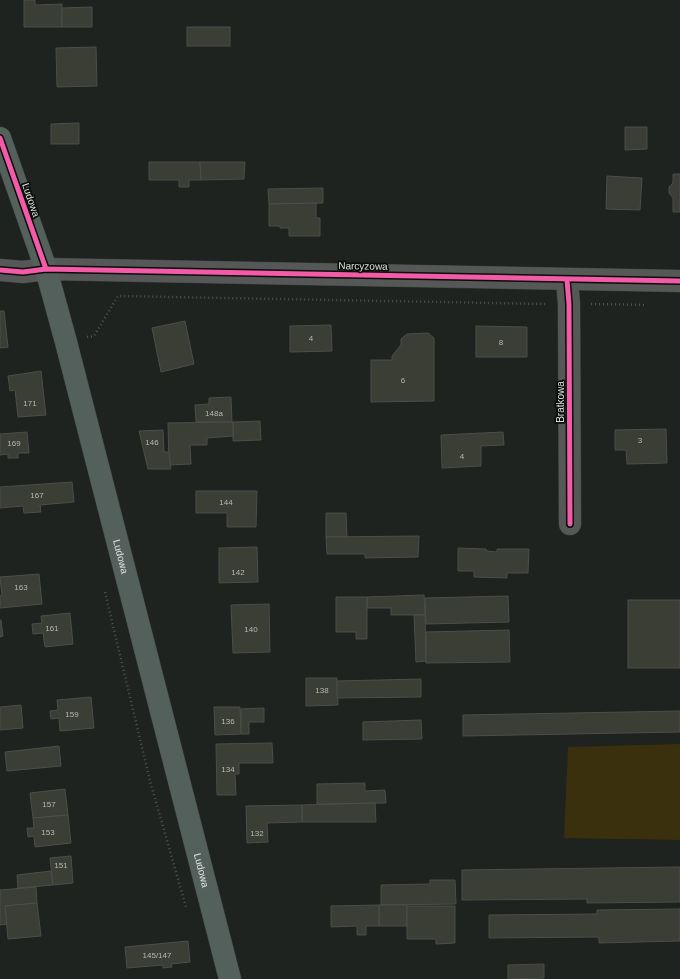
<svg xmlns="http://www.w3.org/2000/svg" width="680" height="979" font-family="Helvetica,sans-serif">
  <rect width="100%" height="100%" fill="#1e231f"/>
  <polygon fill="#3b300d" points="680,744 680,840 564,838 568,747"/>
  <g fill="#3a3e34" stroke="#4b4e4a">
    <polygon points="24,0 35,0 35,5 62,4 62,27 24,27"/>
    <polygon points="92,7 92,27 62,27 62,8"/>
    <rect x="187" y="27" width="43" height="19"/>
    <polygon points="96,47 97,86 57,87 56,48"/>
    <polygon points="79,123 79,144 51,144 51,124"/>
    <polygon points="625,127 647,127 647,149 625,150"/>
    <polygon points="149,162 200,162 201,180 189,180 189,187 179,187 179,180 149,180"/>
    <polygon points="200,162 245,162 244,179 201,180"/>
    <polygon points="673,174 680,174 680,212 673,212 673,198 669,193 669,187 673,183"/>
    <polygon points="607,176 642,178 640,210 606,209"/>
    <polygon points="323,188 323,203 269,204 268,189"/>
    <polygon points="316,203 316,218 320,218 320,236 289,236 289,228 280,228 280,226 269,226 269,204"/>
    <polygon points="0,311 4,311 8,347 0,348"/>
    <polygon points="185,321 194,364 161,372 152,328"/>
    <polygon points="331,325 332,351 290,352 290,326"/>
    <polygon points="476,326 527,327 527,357 476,357"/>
    <polygon points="428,333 434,338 434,401 371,402 371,360 392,360 392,356 401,345 401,339 407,334"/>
    <polygon points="41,371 46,415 18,417 15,390 10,391 8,376"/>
    <polygon points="231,397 232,422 196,422 195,405 209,404 209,398"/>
    <polygon points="260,421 261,440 233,441 233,422"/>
    <polygon points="232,422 233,422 233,436 207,438 207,445 190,445 191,464 169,465 168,423"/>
    <polygon points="666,429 667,463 627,464 626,450 615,450 615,430"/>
    <polygon points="163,430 164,452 169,452 171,469 148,469 139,431"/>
    <polygon points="27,432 29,453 18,453 18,458 8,458 8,454 0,455 0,434"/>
    <polygon points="503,432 504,445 481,446 481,466 442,468 441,435"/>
    <polygon points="72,482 74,502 40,505 41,512 24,513 23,506 0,508 0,487"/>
    <polygon points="196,491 257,491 256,527 227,527 227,513 196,513"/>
    <polygon points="326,513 346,513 347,537 326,537"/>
    <polygon points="419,536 418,557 365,558 365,554 327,554 326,537"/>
    <polygon points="257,547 258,582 219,583 219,548"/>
    <polygon points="458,548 486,549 487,551 497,552 497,549 529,549 528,573 507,573 507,578 474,577 474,571 458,571"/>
    <polygon points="39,574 42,604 0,608 0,596 2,595 0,577"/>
    <polygon points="424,595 425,615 391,615 391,608 367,608 367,597"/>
    <polygon points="508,596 509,622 426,624 425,598"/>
    <polygon points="336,597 367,597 367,639 356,639 356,632 336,632"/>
    <rect x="628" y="600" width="52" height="68"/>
    <polygon points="269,604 270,652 233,653 231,605"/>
    <polygon points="70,613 73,644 45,647 43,633 33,634 32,624 42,623 41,616"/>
    <polygon points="414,615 425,615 426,661 416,662"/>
    <polygon points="0,620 1,620 3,636 0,637"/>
    <polygon points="509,630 510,662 426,663 426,632"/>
    <polygon points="306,678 337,678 338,705 306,706"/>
    <polygon points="421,679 421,697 337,698 337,681"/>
    <polygon points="91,697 94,728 60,731 59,718 51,719 50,711 58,710 57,700"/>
    <polygon points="21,705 23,728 0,730 0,707"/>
    <polygon points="214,707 240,707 241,734 215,735"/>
    <polygon points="264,708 264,722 249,722 249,734 241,734 241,709"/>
    <polygon points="680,711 680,732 463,736 463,715"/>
    <polygon points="421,720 422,739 363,740 363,722"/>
    <polygon points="272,743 273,763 239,763 239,774 235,774 236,795 217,795 216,744"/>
    <polygon points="59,746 61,766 7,771 5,752"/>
    <polygon points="365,783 365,791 385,790 386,803 317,804 317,784"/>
    <polygon points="65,789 68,815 33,818 30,793"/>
    <polygon points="375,803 376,822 302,822 302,805"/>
    <polygon points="302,805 302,822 267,823 268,842 247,843 246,806"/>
    <polygon points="68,815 71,843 35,847 34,836 28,837 27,828 34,828 33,818"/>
    <polygon points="71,856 73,883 53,885 50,858"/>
    <polygon points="680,867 680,902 587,903 587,899 462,900 462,870"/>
    <polygon points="51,871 53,885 18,888 17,875"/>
    <polygon points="430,880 455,880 456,904 381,905 381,885 430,884"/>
    <polygon points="36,887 37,903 5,906 7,924 0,925 0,890"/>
    <polygon points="37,903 41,936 8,939 5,906"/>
    <rect x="379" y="905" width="28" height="21"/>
    <polygon points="379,905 379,926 366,926 366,935 357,935 357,926 331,927 331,906"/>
    <polygon points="407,906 455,906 455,943 436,944 436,939 407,939"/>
    <polygon points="680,909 680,941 599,943 599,937 489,938 489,915 597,914 597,910"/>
    <polygon points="188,941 190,962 171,964 172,967 163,968 163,965 127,968 125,947"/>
    <polygon points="544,964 544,978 508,979 508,965"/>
  </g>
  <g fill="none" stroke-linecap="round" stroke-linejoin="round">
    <g stroke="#3b3f3c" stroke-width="23">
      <g id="minor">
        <polyline points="0,270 23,272 46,269 680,281"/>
        <polyline points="567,280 569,304 570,524"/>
      </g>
    </g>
    <g stroke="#3b3f3c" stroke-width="23">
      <g id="major">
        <path id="s1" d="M0 138 46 269 66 342 230 979"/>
      </g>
    </g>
    <g stroke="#4f5350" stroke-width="2.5" stroke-dasharray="1 3" stroke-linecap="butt">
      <polyline points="591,304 646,305"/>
      <polyline points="87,337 94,336 118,296 548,304"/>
      <polyline points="105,592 150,781 186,907"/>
    </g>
    <use href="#minor" stroke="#555856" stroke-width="22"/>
    <use href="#major" stroke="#54605c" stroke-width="22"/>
    <g stroke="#0a0d0a" stroke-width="8">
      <g id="cycleway">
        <polyline points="0,138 46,269"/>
        <polyline points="0,270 23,272 46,269 680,281"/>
        <polyline points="567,280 569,304 570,524"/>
      </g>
    </g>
    <use href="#cycleway" stroke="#f35aa7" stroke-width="5"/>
  </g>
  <g text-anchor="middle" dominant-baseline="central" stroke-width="3.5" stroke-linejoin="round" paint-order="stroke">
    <g font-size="8" fill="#b4b9b4">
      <text x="311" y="338">4</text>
      <text x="501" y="342">8</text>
      <text x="403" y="380">6</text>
      <text x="30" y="403">171</text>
      <text x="214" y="413">148a</text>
      <text x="640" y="440">3</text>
      <text x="152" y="442">146</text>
      <text x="14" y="443">169</text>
      <text x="462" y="456">4</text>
      <text x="37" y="495">167</text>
      <text x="226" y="502">144</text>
      <text x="238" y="572">142</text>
      <text x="21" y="587">163</text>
      <text x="52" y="628">161</text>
      <text x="251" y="629">140</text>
      <text x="322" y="690">138</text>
      <text x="72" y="714">159</text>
      <text x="228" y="721">136</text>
      <text x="228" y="769">134</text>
      <text x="49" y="804">157</text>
      <text x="48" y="832">153</text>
      <text x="257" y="833">132</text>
      <text x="61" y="865">151</text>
      <text x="157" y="955">145/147</text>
    </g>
    <g font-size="10" fill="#dde2de" stroke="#0a0d0a">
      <text transform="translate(31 200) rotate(71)">Ludowa</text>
      <text transform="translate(363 266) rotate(1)">Narcyzowa</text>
      <text transform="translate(560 402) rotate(-90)">Bratkowa</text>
      <text stroke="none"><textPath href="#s1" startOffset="436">Ludowa</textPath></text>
      <text stroke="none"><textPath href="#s1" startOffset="760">Ludowa</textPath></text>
    </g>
  </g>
</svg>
